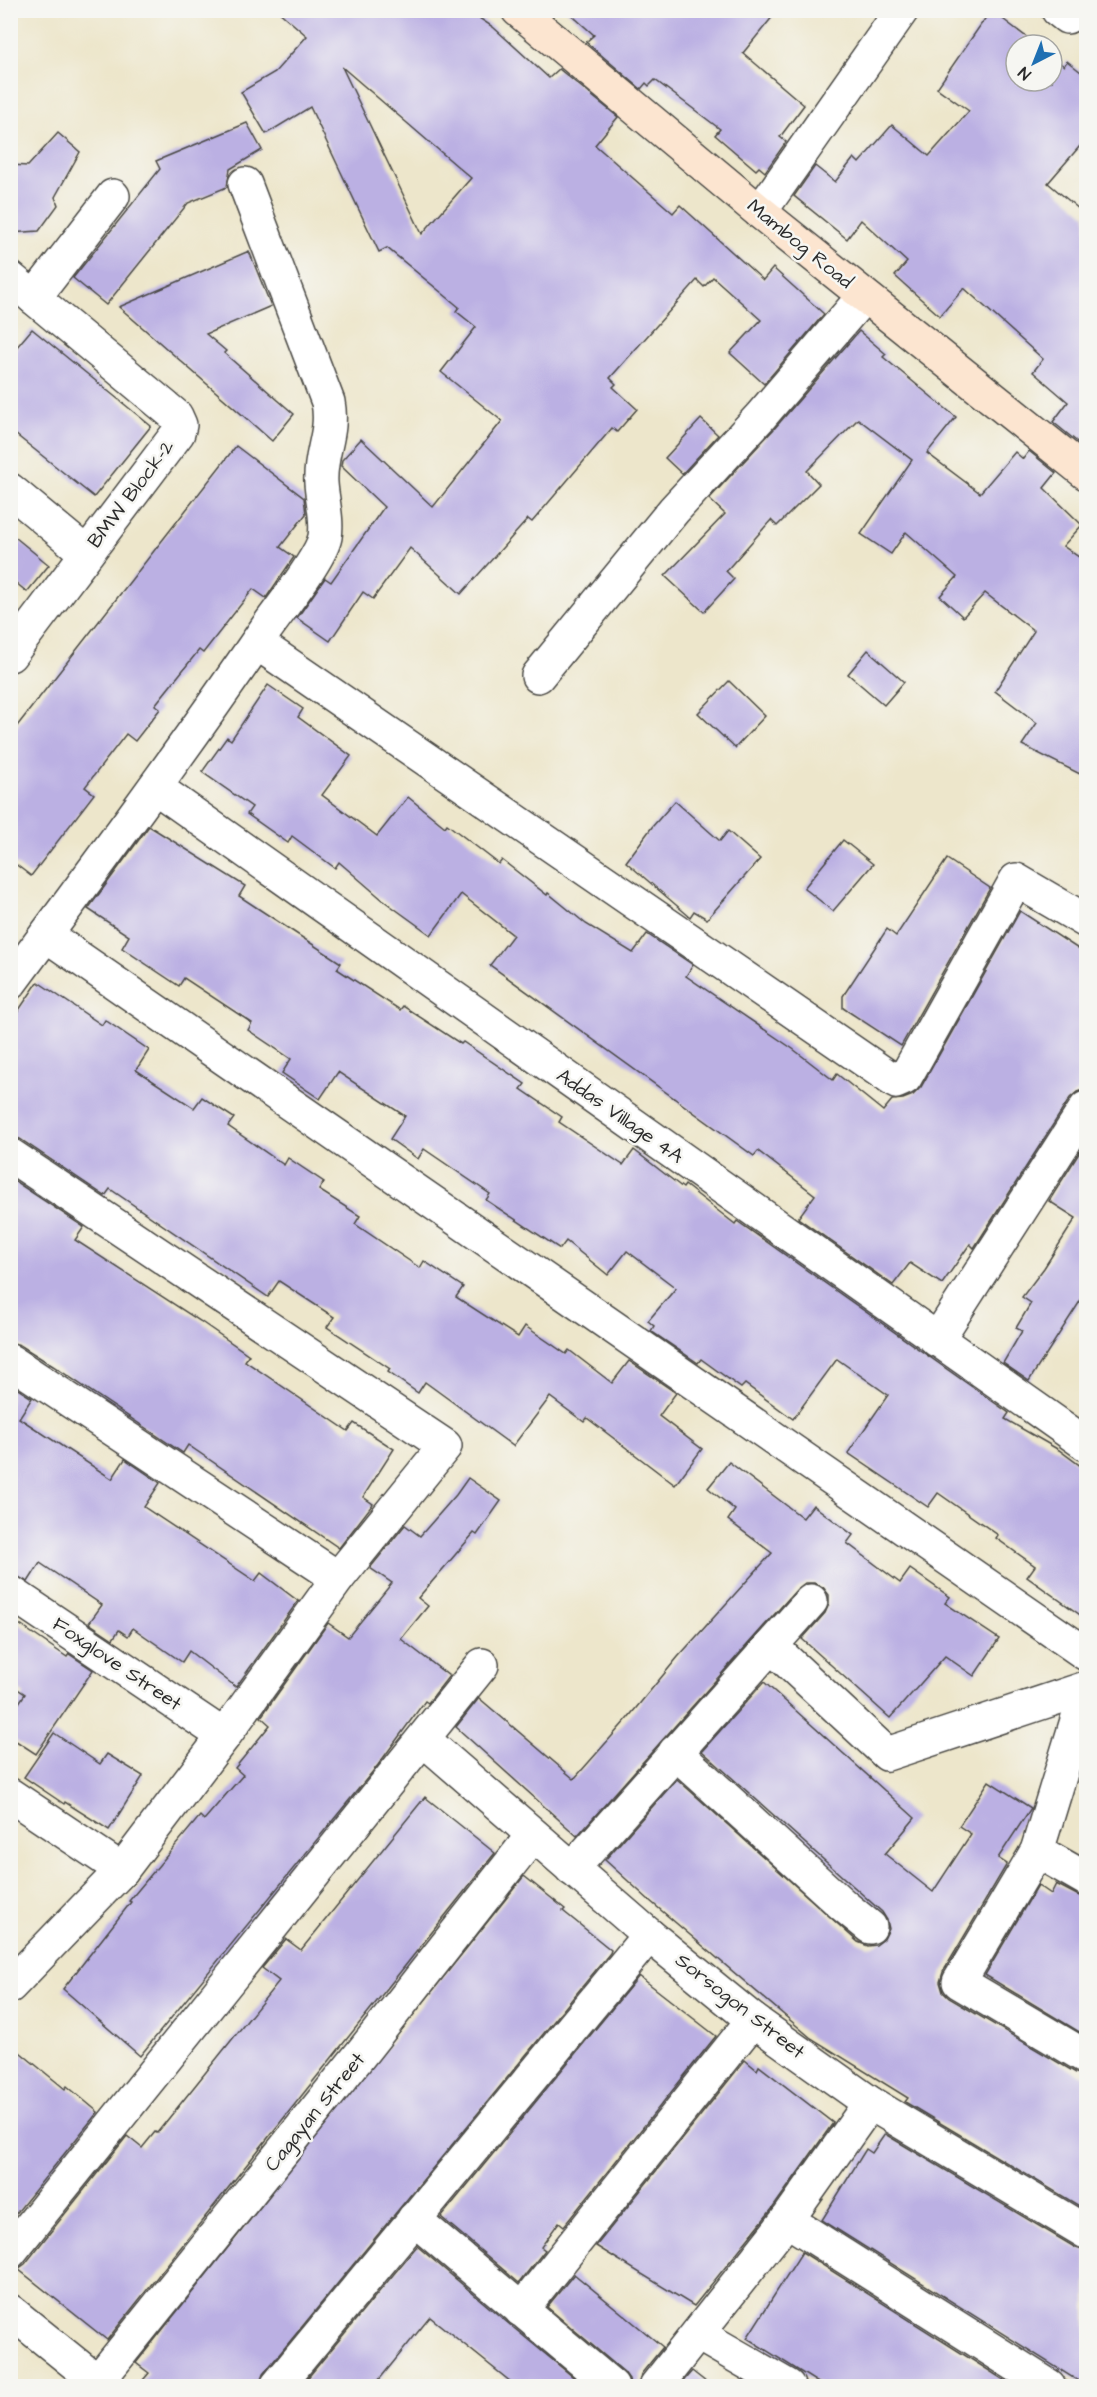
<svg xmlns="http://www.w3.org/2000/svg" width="1097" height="2397" font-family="'Architects Daughter',sans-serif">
  <rect width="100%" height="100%" fill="#f6f6f2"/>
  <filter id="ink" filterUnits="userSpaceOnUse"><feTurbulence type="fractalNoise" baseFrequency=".0167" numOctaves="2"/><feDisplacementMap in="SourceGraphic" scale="12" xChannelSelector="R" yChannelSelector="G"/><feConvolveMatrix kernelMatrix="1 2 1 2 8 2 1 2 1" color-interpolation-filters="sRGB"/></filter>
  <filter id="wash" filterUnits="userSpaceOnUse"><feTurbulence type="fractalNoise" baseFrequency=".008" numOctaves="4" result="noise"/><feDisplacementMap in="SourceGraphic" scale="24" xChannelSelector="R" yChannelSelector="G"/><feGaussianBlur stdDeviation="1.35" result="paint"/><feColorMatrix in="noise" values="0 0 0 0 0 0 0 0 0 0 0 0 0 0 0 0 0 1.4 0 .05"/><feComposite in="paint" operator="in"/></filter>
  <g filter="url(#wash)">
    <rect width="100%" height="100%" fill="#ede6cb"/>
    <g id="blocks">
      <g fill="#bbb0e3" fill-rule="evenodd">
        <path d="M277 10H467L493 27 549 78 559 69 618 117 595 145 673 213 680 205 763 280 773 268 824 314 764 384 730 353 761 320 713 277 704 287 697 280 610 378 616 384 613 387 637 409 617 432 612 428 532 522 528 519 461 594 410 548 373 599 363 592 330 641 297 618 325 578 331 582 384 507 341 466 342 460 361 439 433 507 502 421 441 372 476 327 456 311 459 307 387 248 379 252 310 107 266 134 241 92 275 72 307 36ZM342 67 471 178 422 234Z"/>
        <polygon points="566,10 778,10 743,53 804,105 780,137 786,142 765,172 759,167 756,170 715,135 720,129 655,80 649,86 646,83 641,89 586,42 594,35"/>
        <polygon points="991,10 1037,45 1016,45 1016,81 1052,81 1052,57 1064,66 1067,61 1086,76 1086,139 1048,183 1086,215 1086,438 1081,445 1053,422 1068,402 1033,372 1043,359 964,288 940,316 895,276 907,262 861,220 847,239 794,196 815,166 835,182 854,158 859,163 892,125 929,156 969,111 937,88"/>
        <polygon points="247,123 262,150 230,169 227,187 188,203 106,305 73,278 160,169 156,161"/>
        <polygon points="58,133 80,152 55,197 58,205 39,231 10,233 10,165 28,166"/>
        <polygon points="249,251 271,306 206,334 226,351 224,353 294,414 272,441 119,307"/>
        <polygon points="32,329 151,426 94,497 10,430 10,355"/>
        <polygon points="859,331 886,354 883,357 956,417 927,453 980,493 1015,452 1023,459 1029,451 1056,473 1044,488 1082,525 1063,546 1086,562 1086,777 1022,745 1037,723 995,691 1034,631 985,593 963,617 940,596 957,577 906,532 891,554 861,534 912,460 858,419 807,471 819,484 777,526 771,520 726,571 734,579 704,612 665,576 725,514 709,499 774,429"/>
        <polygon points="701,419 718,435 682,474 665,458"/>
        <polygon points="236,446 304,498 306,514 280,547 294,557 266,598 253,589 203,653 199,650 155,705 160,709 135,741 126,734 85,787 94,794 31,876 10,860 10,735"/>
        <polygon points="10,533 49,565 27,592 10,578"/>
        <polygon points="868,650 904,682 884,705 848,674"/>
        <polygon points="729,681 765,716 735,748 698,713"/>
        <polygon points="268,685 303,709 298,717 351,756 322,795 377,836 408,797 445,827 447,824 499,864 502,860 547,895 548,893 586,924 633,953 647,934 693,965 686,976 793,1049 833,1080 837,1074 883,1111 892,1100 903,1099 913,1095 921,1087 1020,911 1086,954 1086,1089 1077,1092 1070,1098 974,1248 970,1244 942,1284 910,1263 893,1285 798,1218 815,1195 758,1151 754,1156 490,965 513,935 461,894 431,935 384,901 339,862 335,868 292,836 288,843 247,814 252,807 202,772 227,737 231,740"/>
        <polygon points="675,801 720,841 728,831 760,859 707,919 694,911 690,917 626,862 652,827"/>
        <polygon points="149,826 245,886 239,896 341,963 337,969 400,1010 403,1006 461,1044 463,1042 525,1084 521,1089 562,1117 559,1122 623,1165 634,1150 683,1188 685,1185 735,1224 737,1221 1009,1413 1005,1419 1059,1450 1086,1470 1086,1619 1027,1577 1035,1566 996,1538 998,1535 938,1493 928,1507 848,1453 888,1395 837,1359 793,1419 745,1384 741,1388 701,1359 698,1363 651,1331 654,1326 648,1321 676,1288 627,1251 608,1275 566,1241 560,1249 486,1200 490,1194 424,1149 418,1159 390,1139 405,1116 338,1072 320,1099 282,1073 291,1059 248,1030 252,1023 184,978 179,986 122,948 129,936 88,909"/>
        <polygon points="843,840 873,864 833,911 804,888"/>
        <polygon points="947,859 990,888 901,1046 843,1008 843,996 887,929 896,936"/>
        <polygon points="38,982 102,1025 105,1020 149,1050 136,1070 194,1108 202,1097 234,1118 228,1126 284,1165 288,1158 324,1182 319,1190 360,1216 355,1224 420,1268 424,1261 463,1287 456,1297 518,1337 525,1326 566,1354 569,1350 612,1383 629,1361 676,1393 659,1416 702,1449 675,1485 587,1418 584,1422 550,1397 513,1446 425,1382 418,1393 388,1372 390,1369 327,1327 334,1317 279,1281 268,1297 110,1189 105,1196 20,1139 10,1136 10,1023"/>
        <polygon points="1086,1142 1086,1292 1029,1381 1003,1363 1022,1331 1016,1328 1031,1303 1022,1297 1044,1268 1076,1218 1049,1201"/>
        <polygon points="10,1178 84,1227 75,1240 200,1321 249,1355 245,1361 348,1431 354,1423 394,1449 363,1497 373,1504 339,1548 188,1445 183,1453 53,1366 20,1345 10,1342"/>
        <polygon points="10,1384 32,1398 19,1418 112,1479 125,1459 160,1483 144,1507 255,1581 261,1573 298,1601 236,1687 189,1651 182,1662 133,1628 128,1636 119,1630 113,1639 89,1623 102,1605 40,1563 28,1582 10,1573"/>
        <polygon points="729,1462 803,1518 813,1505 853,1535 847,1543 900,1583 910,1569 950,1597 945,1603 999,1639 974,1676 945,1656 890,1718 802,1639 825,1613 829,1604 829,1595 823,1587 814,1583 805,1583 797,1589 577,1836 456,1727 479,1698 574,1779 627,1719 678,1657 772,1553 728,1520 735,1510 708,1488"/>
        <polygon points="468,1478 501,1501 477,1535 474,1533 418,1598 428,1606 401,1639 449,1676 428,1703 425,1701 378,1765 140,2056 63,1989 131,1902 129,1901 200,1816 204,1820 243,1775 235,1768 270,1725 261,1717 328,1623 348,1637 392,1583 370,1568 405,1525 420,1536 456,1495"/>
        <polygon points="10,1618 67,1657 69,1654 93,1670 36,1754 10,1737 10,1716 25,1694 10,1684"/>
        <polygon points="764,1682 915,1818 885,1854 933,1892 971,1834 959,1826 989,1781 1031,1808 998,1858 1007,1864 943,1972 940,1982 943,1992 949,1998 1076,2073 1086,2076 1086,2210 905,2102 908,2098 811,2038 649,1900 605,1860 677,1779 858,1942 868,1946 876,1945 884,1939 889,1929 887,1920 882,1912 702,1751"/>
        <polygon points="54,1733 100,1764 107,1754 143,1776 109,1830 65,1802 64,1804 24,1777"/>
        <polygon points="425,1797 495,1853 107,2340 18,2269 25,2264 127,2136 142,2148 155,2132 157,2133 279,1981 262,1968 286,1939 301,1950"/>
        <polygon points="524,1876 565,1909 563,1911 611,1950 610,1953 263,2374 259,2386 138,2386 149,2373 136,2363"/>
        <polygon points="1056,1884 1077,1895 1086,1898 1086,2036 985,1975 1038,1885 1051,1894"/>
        <polygon points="639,1976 716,2036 564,2226 559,2222 541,2247 545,2250 519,2283 441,2217"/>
        <polygon points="10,2044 65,2089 67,2086 98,2112 10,2221"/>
        <polygon points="745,2060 757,2070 759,2066 833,2123 772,2209 694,2306 596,2246"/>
        <polygon points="885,2134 1076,2248 1086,2251 1086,2386 822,2220 866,2149 872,2153"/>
        <polygon points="417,2246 509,2324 584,2386 516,2386 430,2317 374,2386 301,2386"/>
        <polygon points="802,2252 1007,2382 1004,2386 823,2386 747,2338"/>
        <polygon points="574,2274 663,2347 641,2374 638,2386 630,2386 629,2379 624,2372 547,2307"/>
        <polygon points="692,2371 711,2386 679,2386"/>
      </g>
    </g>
  </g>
  <g filter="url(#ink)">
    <use href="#blocks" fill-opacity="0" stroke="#484743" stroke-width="1.5"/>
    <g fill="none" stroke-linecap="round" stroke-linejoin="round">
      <g stroke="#484743" stroke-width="36">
        <g id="minor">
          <polyline points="1058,10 1067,17"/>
          <polyline points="760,212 902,10"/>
          <polyline points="10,278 176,416 180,425 178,433 10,655"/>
          <polyline points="34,298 113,196"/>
          <polyline points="10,490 86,553"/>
          <polyline points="257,643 896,1082 905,1078 1016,880 1086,921"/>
          <polyline points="538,676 674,510 760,417 864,296"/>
          <polyline points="155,787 1086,1444"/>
          <polyline points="46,935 1086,1654"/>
          <path d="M10 983C97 866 184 749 266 629 280 609 321 558 325 537 328 519 322 500 321 483 319 453 334 434 328 402L245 184"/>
          <polyline points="10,1155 445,1446 338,1578 224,1736 122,1870 10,1986"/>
          <polyline points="937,1340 1086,1108"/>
          <polyline points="10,1361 338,1578"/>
          <polyline points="10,1592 224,1736"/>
          <polyline points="771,1646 887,1754 1086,1688"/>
          <polyline points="1086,1691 1037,1851 959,1982 1086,2057"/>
          <polyline points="423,1739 649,1935 753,2020 870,2103 1086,2232"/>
          <polyline points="675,1752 843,1905 870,1927"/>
          <polyline points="10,1795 122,1870"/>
          <polyline points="1037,1851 1086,1879"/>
          <polyline points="572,1869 811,1601"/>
          <polyline points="414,2219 612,2386"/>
          <polyline points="787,2220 1049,2386"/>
          <polyline points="10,2252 482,1665"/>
          <polyline points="521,2310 753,2020"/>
          <polyline points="10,2311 103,2386"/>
          <polyline points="698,2334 788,2386"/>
          <polyline points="94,2386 364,2050 533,1835"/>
          <polyline points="277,2386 649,1935"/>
          <polyline points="656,2386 787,2220 870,2103"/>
        </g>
      </g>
      <g stroke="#484743" stroke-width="36">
        <polyline id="secondary" points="518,10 760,212 1086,473"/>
      </g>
      <use href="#minor" stroke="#fff" stroke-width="33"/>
      <use href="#secondary" stroke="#fce5d0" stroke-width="33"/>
    </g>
  </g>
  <g text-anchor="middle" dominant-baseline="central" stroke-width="5" stroke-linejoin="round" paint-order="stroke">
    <g font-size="20" fill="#2b2b2b" stroke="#f6f6f2">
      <text transform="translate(800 244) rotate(39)">Mambog Road</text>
      <text transform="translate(131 494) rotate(-53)">BMW Block-2</text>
      <text transform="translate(620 1116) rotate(35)">Addas Village 4A</text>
      <text transform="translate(117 1664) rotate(34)">Foxglove Street</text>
      <text transform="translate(740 2006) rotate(38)">Sorsogon Street</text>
      <text transform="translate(315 2112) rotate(-51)">Cagayan Street</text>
    </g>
  </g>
  <rect width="1097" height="2397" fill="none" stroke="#f6f6f2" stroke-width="36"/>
  <g transform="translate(1034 63) rotate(222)"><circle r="28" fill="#f6f6f2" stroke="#a5a5a2" stroke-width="1.5"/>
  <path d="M0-4.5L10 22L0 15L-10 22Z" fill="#1f6fb2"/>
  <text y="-9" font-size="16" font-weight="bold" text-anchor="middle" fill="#2b2b2b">N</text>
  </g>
</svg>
